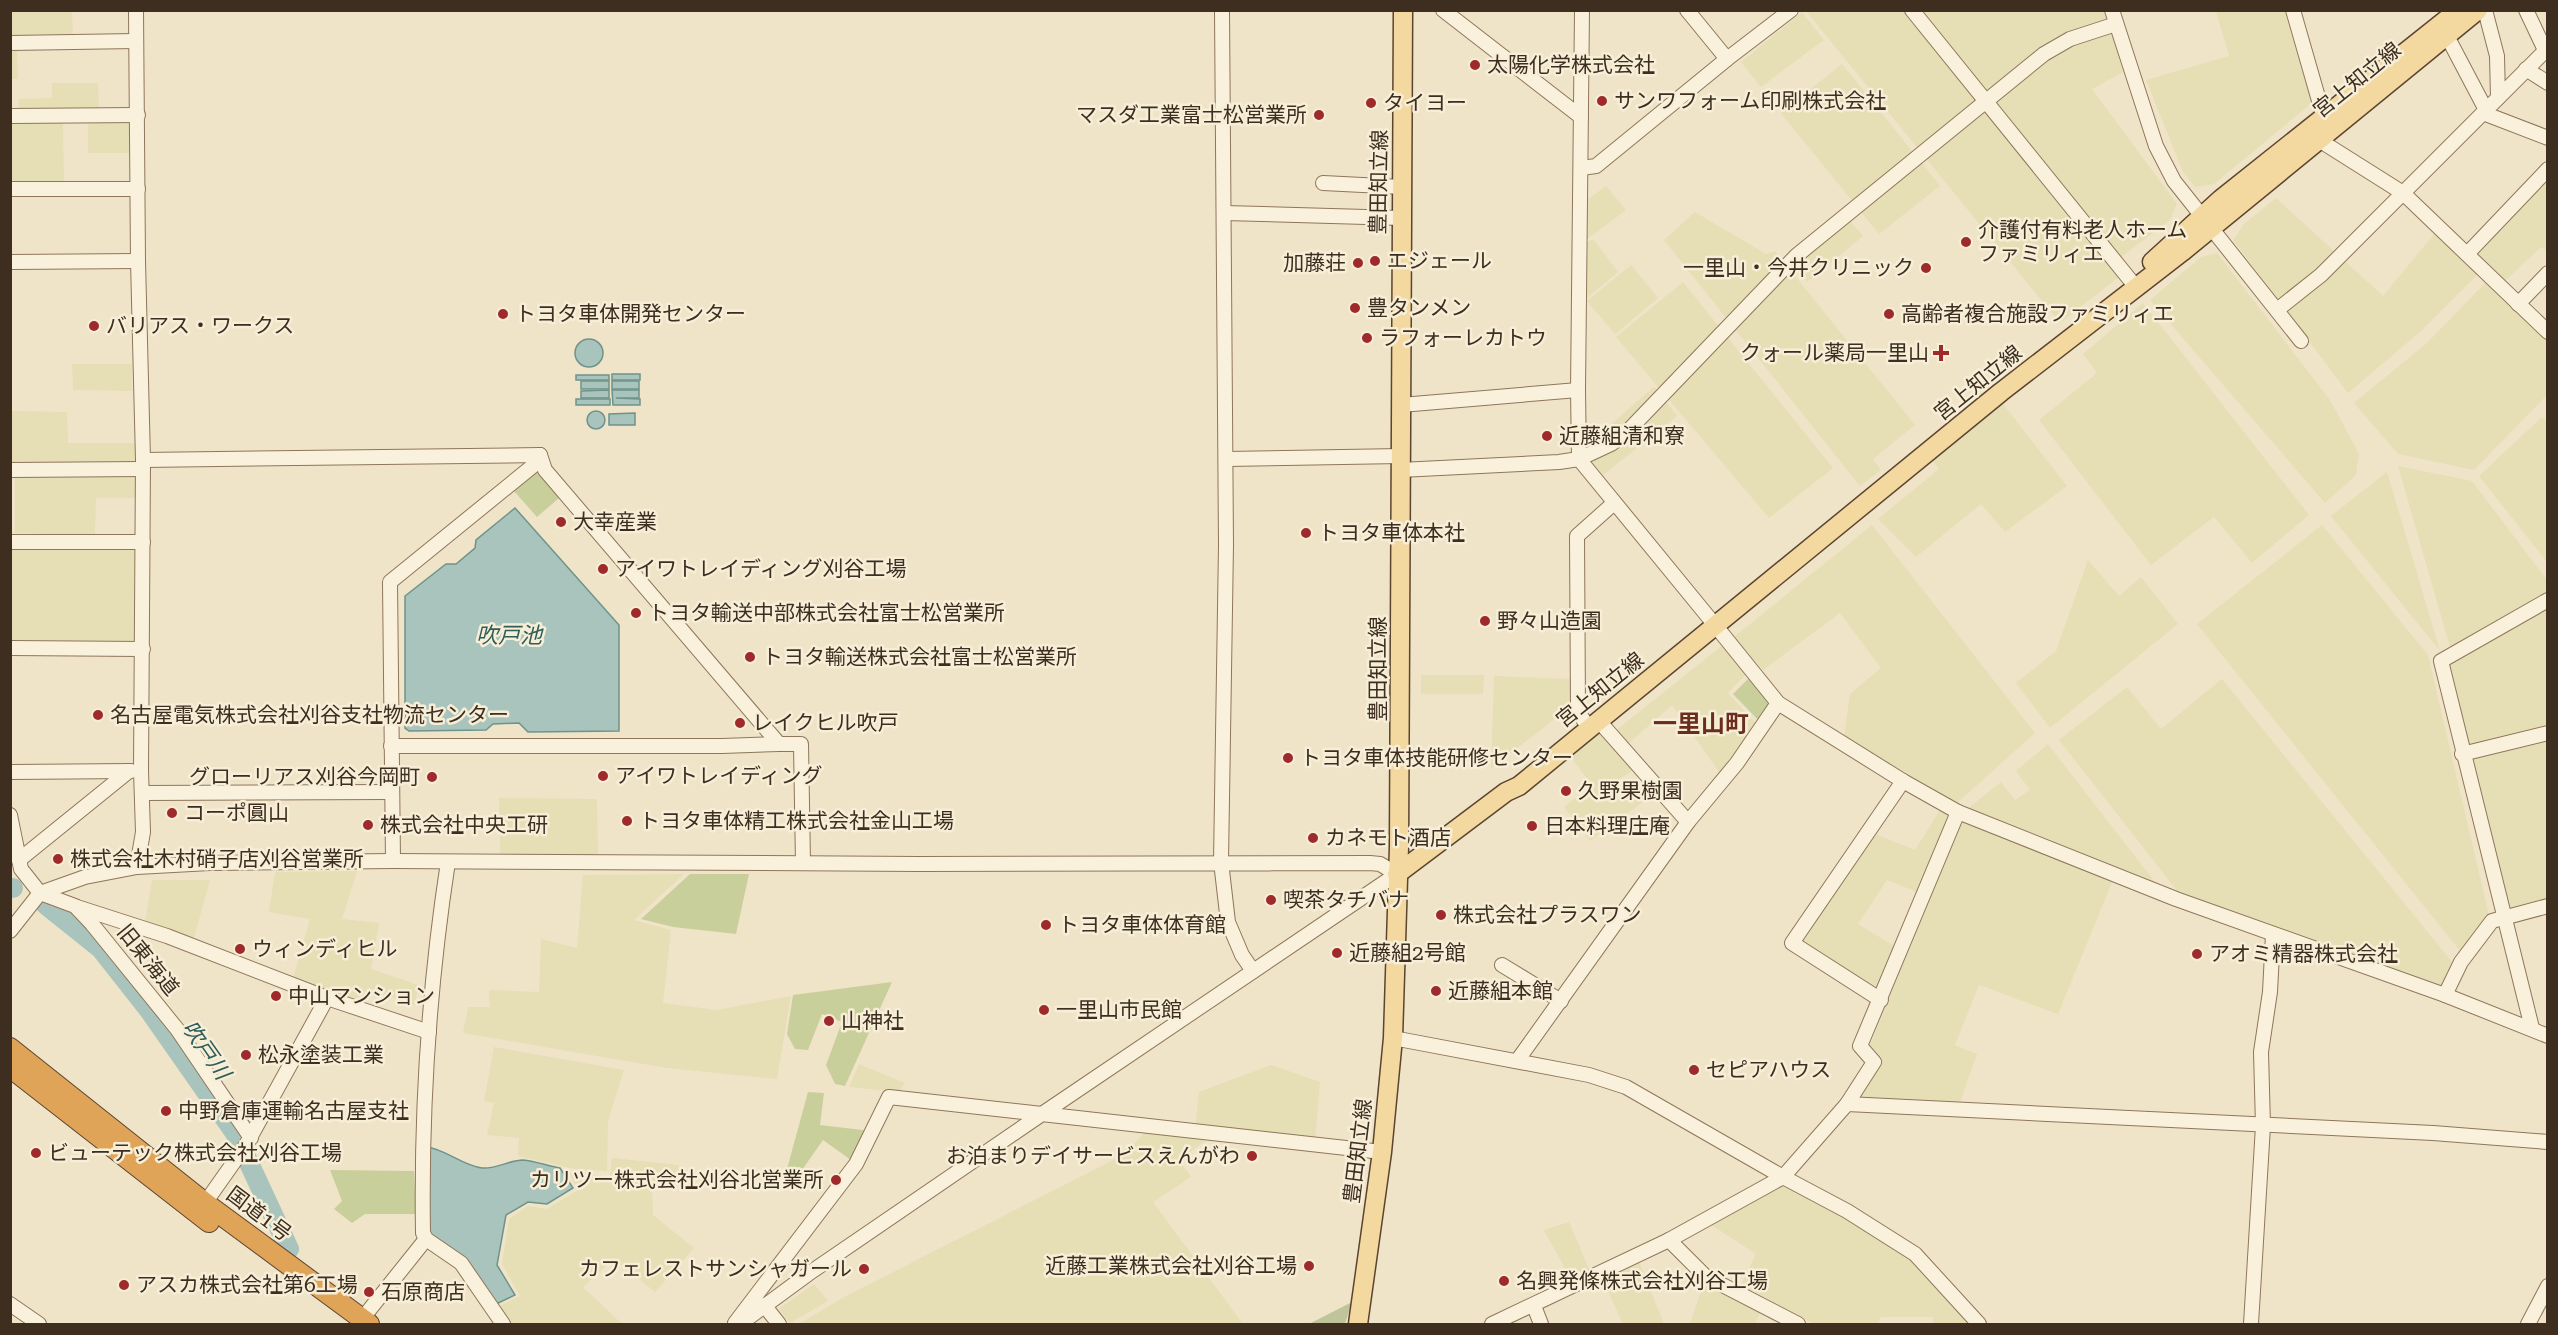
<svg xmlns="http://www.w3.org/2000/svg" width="2558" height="1335" font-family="'Roboto Serif','Noto Sans JP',serif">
  <rect width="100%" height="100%" fill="#f0e4c8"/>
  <g fill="#e6deb5">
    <polygon points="11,11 72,11 73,39 11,38"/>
    <polygon points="1806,11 1905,11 2120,276 2060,323"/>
    <polygon points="1918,11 2105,11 2123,72 2092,89 2177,204 2170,220 2120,258"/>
    <polygon points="2216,11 2287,11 2313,102 2214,184 2195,187 2183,172 2146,80 2229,56"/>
    <polygon points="1802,12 1824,40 1761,87 1741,62"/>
    <polygon points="11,51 17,51 18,79 11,79"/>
    <polygon points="1842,64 1940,186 1879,234 1781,113"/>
    <polygon points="52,83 98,83 99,109 19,109 18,99 52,98"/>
    <rect x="88" y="121" width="45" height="32"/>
    <polygon points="10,123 63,123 64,183 11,183"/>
    <polygon points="2547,175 2547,250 2541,247 2504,282 2473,254"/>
    <polygon points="1606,186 1626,210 1587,239 1587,200"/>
    <polygon points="2276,198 2383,296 2435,233 2478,274 2420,332 2348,393 2233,240 2244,224"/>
    <polygon points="1695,212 1766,254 1775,251 1915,425 1873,459 1881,470 1860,486 1664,240"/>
    <polygon points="1844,214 1863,236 1807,282 1788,261"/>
    <polygon points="1593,239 1618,272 1587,298 1587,243"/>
    <polygon points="2217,253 2330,400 2359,454 2356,475 2325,503 2150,300 2201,257"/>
    <polygon points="1631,265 1658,298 1615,334 1587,301"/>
    <polygon points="1683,282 1833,468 1769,518 1616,337"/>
    <polygon points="2486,282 2547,341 2547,395 2474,470 2398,454 2354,403 2427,343"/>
    <polygon points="2143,303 2309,515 2252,563 2214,517 2151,565 2039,420 2097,373 2083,354"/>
    <polygon points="72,364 132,364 132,391 73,390"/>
    <polygon points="1654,387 1677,416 1603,475 1586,455 1586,446"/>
    <polygon points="2003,404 2067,486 2005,532 1981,504 1916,557 1878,519 1939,469 1932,460"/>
    <polygon points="11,411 67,412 68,443 135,443 136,465 11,464"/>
    <polygon points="2542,417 2548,423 2547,562 2479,476"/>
    <polygon points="2398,466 2472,481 2547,580 2547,594 2450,647"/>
    <polygon points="2387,472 2440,651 2331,516"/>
    <polygon points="15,476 135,476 135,498 96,498 95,535 15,533"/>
    <polygon points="1872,525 2035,733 1957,803 1844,737 1850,694 1881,668 1840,613 1763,670 1734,637"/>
    <polygon points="2322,525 2428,655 2489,915 2461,952 2197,624"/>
    <polygon points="11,548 136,548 136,643 11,642"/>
    <polygon points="2088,560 2119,596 2141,577 2178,624 2050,728 2016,683 2056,651"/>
    <polygon points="2547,607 2547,728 2466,746 2446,665"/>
    <polygon points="1723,645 1747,673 1728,693 1759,727 1722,776 1672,705 1628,744 1614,732"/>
    <polygon points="1421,675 1484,675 1483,694 1421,694"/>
    <polygon points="1494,676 1570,679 1572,705 1491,769"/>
    <polygon points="2222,679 2452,962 2441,985 2179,893 2059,740 2127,687 2161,729"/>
    <polygon points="1599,733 1636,768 1611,785 1620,800 1649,783 1658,791 1590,841 1564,807 1592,785 1569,755"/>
    <polygon points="2547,739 2547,900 2508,910 2470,758"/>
    <polygon points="2048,744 2158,886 1966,810 2001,782 2015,800 2030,790 2016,771"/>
    <polygon points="499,798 597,799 598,856 500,855"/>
    <polygon points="1940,810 1951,816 1917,892 1887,880 1858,924 1896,947 1877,991 1801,942 1875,834 1915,850"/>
    <polygon points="1961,821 2113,880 2058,1014 1979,985 1955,1045 1977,1054 1960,1102 1859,1098 1882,1058 1870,1045"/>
    <polygon points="357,871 342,919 379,923 371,969 418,985 415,1005 367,989 360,1004 293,979 310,919 269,912 275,872"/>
    <polygon points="684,874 634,920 671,930 663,1003 717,1010 791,996 777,1079 667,1068 463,1033 468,1007 490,1007 489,990 539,992 541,939 577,948 583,875"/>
    <polygon points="152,880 210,880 193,941 145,923"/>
    <polygon points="494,1047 624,1070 608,1121 607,1171 575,1169 518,1156 519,1138 487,1135 494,1103 484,1101"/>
    <polygon points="859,1064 905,1083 899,1092 849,1087"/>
    <polygon points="1271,1065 1320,1082 1315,1141 1195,1128 1199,1092"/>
    <polygon points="1145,1132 1208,1139 1179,1160 1191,1177 1153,1202 1243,1324 799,1324 846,1296 1125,1154"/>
    <polygon points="612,1158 679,1165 674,1186 652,1186 653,1215 694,1248 655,1292 614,1259 583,1287 622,1324 508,1324 497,1307 520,1296 502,1264 509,1219 528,1206 547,1209 578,1190 569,1173 610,1176"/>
    <polygon points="1784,1183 1849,1217 1913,1257 1970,1324 1933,1324 1933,1317 1881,1317 1878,1324 1814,1324 1741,1285 1756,1254 1710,1224"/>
    <polygon points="1569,1222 1590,1271 1572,1281 1544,1230"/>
    <polygon points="1639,1262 1664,1324 1623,1324 1603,1280"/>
    <polygon points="1704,1282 1760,1313 1755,1324 1690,1324"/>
    <polygon points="814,1284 828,1301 790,1323 779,1309"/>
  </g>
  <g fill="#c9cf9b">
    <polygon points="536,470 559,498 537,517 513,490"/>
    <polygon points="1749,678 1775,705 1761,723 1733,694"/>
    <polygon points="690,874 749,874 736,934 673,927 641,919"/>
    <polygon points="892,982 845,1086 835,1084 826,1065 842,1022 822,1014 808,1050 795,1049 787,1034 793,995"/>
    <polygon points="808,1092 824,1093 820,1125 871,1131 851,1160 823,1140 797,1177 784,1180"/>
    <polygon points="330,1170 414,1171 416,1214 365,1214 352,1223 334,1209 342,1201"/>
  </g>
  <polygon fill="#bfc49a" points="1352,1302 1345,1324 1309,1324"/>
  <g fill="#a9c4bc" stroke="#6f938a" stroke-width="1.5">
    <circle cx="589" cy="353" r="14"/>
    <rect x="612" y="374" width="28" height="6"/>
    <rect x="576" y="375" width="33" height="5"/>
    <rect x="581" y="381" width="28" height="8"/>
    <rect x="612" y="381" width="27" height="8"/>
    <polygon points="609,390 609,398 581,398 581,391"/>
    <polygon points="612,390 639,390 639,398 616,398 640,399 640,405 613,405"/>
    <rect x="576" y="399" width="34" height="6"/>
    <circle cx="596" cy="420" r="9"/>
    <polygon points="635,413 635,425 609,425 609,414"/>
    <polygon points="515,508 619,625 619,731 528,732 519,723 493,724 486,730 409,731 405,728 405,596 446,564 456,564 475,548 476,540"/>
    <path d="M426 1147C446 1149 461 1165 482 1168 497 1169 510 1160 523 1160 535 1161 549 1166 560 1168L573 1188 547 1204 528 1202 506 1215 497 1265 515 1295 494 1305 464 1257 428 1232Z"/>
  </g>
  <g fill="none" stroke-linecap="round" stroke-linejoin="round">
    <g stroke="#a9c4bc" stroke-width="20">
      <polyline points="10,888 13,888"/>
      <polyline points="46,905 101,949 149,1010 235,1133 289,1249"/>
    </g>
    <g stroke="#8d765c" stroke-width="16">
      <g id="minor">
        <polyline points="136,10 138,261 143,460 141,771 143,832 137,867"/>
        <polyline points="1222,10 1226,545 1221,862 1228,922 1242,955 1253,971"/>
        <polyline points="1443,10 1581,117"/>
        <polyline points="1582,10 1578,390 1579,459 1611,444 1626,433 1796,256 2044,54 2070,39 2116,24"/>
        <polyline points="1687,10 1727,59"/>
        <polyline points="1912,10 2131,281"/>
        <polyline points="2112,10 2156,146 2174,181 2301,341"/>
        <polyline points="2293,10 2324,118"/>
        <polyline points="2485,10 2497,56 2498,98"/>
        <polyline points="2526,10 2545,50"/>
        <polyline points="2447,36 2486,110"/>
        <polyline points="10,43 136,41"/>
        <polyline points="2526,69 2548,83"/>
        <polyline points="2483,113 2548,138"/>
        <polyline points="10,116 138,115"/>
        <polyline points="2319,140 2403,193 2548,332"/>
        <polyline points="1581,168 1596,166 1727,59 1791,10"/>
        <polyline points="1323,183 1402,187"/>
        <polyline points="10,189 138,189"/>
        <polyline points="1224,213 1401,218"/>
        <polyline points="2467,254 2548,169"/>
        <polyline points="10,262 138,261"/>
        <polyline points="2518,304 2548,273"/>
        <polyline points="2277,310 2321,275 2548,48"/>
        <polyline points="1401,405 1578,390"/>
        <polyline points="540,455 545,470 779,744 801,744 803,863"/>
        <polyline points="1226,459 1401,456"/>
        <polyline points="143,460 540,455"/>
        <polyline points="10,470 143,469"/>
        <polyline points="1400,470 1559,462 1579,459 1710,619"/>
        <polyline points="10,542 143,542"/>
        <polyline points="1715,625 1778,703 1903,781 1958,812 2176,899 2445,995 2548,1036"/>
        <polyline points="10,648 143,649"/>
        <polyline points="1598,720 1688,822"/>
        <polyline points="1585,722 1578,712 1577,536 1614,503"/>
        <polyline points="391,746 722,746 779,744"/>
        <polyline points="2462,754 2548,733"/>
        <polyline points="10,772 131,771"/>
        <polyline points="142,793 392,792"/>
        <polyline points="10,815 21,869 40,893 75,906 92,924 177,1029 251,1138"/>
        <polyline points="19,860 129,771"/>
        <polyline points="393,861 390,582 534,465 540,455"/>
        <path d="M448 862C429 985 421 1109 423 1233L426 1239 461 1263 503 1324"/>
        <polyline points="77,907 167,936 327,998 429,1032"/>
        <polyline points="10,931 40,893 85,877 137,867 210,863 393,861 919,864 1370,863 1380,864 1397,874 1039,1116 808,1274 740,1324"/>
        <polyline points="1502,965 1561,1001"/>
        <polyline points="2445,995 2461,962 2492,921 2548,906"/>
        <polyline points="1881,1000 1792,943 1903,781"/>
        <polyline points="2532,1028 2441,661 2548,600"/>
        <polyline points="1393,1038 1589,1075 1626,1087 1783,1177 1847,1211 1915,1254 1979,1324"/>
        <polyline points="1517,1061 1688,822 1737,763 1778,703"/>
        <polyline points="1847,1104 2433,1133 2548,1142"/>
        <polyline points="205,1203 246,1145 327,998"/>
        <polyline points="1669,1240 1705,1276 1798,1324"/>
        <polyline points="10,1304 39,1324"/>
        <polyline points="764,1305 779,1324"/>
        <polyline points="1534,1306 1541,1324"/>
        <polyline points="362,1319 426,1239"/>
        <polyline points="735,1323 856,1164 889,1097 1382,1152"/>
        <polyline points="1492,1324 1669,1240 1783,1177 1847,1104 1874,1062 1860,1046 1958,812"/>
        <polyline points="2251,1324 2263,1126 2261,1052 2270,992 2273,934"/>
        <polyline points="2528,1324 2548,1286"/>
      </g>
    </g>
    <g stroke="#5b4430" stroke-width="21">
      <g id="major">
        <polyline points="2152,262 2221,199 2457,11"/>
        <polyline points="1397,874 1506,792 1519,786 2001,392 2182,252 2478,10"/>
        <polyline points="1358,1324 1382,1152 1393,1038 1399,847 1403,10"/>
      </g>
    </g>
    <g stroke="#5b4430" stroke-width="22">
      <g id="highway">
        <polyline points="10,1048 205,1203 369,1324"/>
        <polyline points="10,1067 209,1222"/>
      </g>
    </g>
    <use href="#minor" stroke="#faf1dc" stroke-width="14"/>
    <use href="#major" stroke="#f3d9a0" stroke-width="18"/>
    <use href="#highway" stroke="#e0a458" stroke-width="20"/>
  </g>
  <g fill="#9e2a2b" stroke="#f7eed8" stroke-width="2">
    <circle cx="1475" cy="65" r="6"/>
    <circle cx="1602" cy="101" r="6"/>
    <circle cx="1371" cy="103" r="6"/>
    <circle cx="1319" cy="115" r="6"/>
    <circle cx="1966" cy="242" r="6"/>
    <circle cx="1375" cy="261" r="6"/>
    <circle cx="1358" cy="263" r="6"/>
    <circle cx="1926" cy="268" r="6"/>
    <circle cx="1355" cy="308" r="6"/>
    <circle cx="503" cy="314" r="6"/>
    <circle cx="1889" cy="314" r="6"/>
    <circle cx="94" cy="326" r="6"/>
    <circle cx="1367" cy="338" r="6"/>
    <path d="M1938 344h6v6h6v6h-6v6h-6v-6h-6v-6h6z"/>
    <circle cx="1547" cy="436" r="6"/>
    <circle cx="561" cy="522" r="6"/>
    <circle cx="1306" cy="533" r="6"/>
    <circle cx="603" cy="569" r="6"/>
    <circle cx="636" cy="613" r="6"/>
    <circle cx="1485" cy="621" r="6"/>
    <circle cx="750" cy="657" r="6"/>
    <circle cx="98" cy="715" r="6"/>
    <circle cx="740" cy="723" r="6"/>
    <circle cx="1288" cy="758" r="6"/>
    <circle cx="603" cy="776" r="6"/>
    <circle cx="432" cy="777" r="6"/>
    <circle cx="1566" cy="791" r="6"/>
    <circle cx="172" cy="813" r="6"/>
    <circle cx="627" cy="821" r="6"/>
    <circle cx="368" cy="825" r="6"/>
    <circle cx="1532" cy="826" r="6"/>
    <circle cx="1313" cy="838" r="6"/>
    <circle cx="58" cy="859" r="6"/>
    <circle cx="1271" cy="900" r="6"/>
    <circle cx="1441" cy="915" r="6"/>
    <circle cx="1046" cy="925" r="6"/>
    <circle cx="240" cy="949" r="6"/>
    <circle cx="1337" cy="953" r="6"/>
    <circle cx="2197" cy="954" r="6"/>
    <circle cx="1436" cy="991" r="6"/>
    <circle cx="276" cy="996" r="6"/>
    <circle cx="1044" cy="1010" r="6"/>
    <circle cx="829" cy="1021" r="6"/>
    <circle cx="246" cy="1055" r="6"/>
    <circle cx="1694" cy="1070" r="6"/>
    <circle cx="166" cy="1111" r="6"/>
    <circle cx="36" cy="1153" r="6"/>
    <circle cx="1252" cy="1156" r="6"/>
    <circle cx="836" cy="1180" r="6"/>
    <circle cx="1309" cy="1266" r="6"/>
    <circle cx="864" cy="1269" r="6"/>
    <circle cx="1504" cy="1281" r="6"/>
    <circle cx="124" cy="1285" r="6"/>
    <circle cx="369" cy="1292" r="6"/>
  </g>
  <g text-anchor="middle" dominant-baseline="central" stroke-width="5" stroke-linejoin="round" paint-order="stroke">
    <g font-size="21" fill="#3d2e20" stroke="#f7eed8" text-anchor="start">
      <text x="1487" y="65">太陽化学株式会社</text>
      <text x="1614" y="101">サンワフォーム印刷株式会社</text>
      <text x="1383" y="103">タイヨー</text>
      <text x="1307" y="115" text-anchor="end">マスダ工業富士松営業所</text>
      <text x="1978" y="230">介護付有料老人ホーム<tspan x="1978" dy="24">ファミリィエ</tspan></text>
      <text x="1387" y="261">エジェール</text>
      <text x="1346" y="263" text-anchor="end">加藤荘</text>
      <text x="1914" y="268" text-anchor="end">一里山・今井クリニック</text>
      <text x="1367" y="308">豊タンメン</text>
      <text x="515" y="314">トヨタ車体開発センター</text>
      <text x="1901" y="314">高齢者複合施設ファミリィエ</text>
      <text x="106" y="326">バリアス・ワークス</text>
      <text x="1379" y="338">ラフォーレカトウ</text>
      <text x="1929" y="353" text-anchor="end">クォール薬局一里山</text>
      <text x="1559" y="436">近藤組清和寮</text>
      <text x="573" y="522">大幸産業</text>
      <text x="1318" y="533">トヨタ車体本社</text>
      <text x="615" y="569">アイワトレイディング刈谷工場</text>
      <text x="648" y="613">トヨタ輸送中部株式会社富士松営業所</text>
      <text x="1497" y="621">野々山造園</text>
      <text x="762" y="657">トヨタ輸送株式会社富士松営業所</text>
      <text x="110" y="715">名古屋電気株式会社刈谷支社物流センター</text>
      <text x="752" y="723">レイクヒル吹戸</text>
      <text x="1300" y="758">トヨタ車体技能研修センター</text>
      <text x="615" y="776">アイワトレイディング</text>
      <text x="420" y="777" text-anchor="end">グローリアス刈谷今岡町</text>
      <text x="1578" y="791">久野果樹園</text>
      <text x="184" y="813">コーポ圓山</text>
      <text x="639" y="821">トヨタ車体精工株式会社金山工場</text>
      <text x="380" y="825">株式会社中央工研</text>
      <text x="1544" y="826">日本料理庄庵</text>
      <text x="1325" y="838">カネモト酒店</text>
      <text x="70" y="859">株式会社木村硝子店刈谷営業所</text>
      <text x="1283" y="900">喫茶タチバナ</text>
      <text x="1453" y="915">株式会社プラスワン</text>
      <text x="1058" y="925">トヨタ車体体育館</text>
      <text x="252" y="949">ウィンディヒル</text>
      <text x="1349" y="953">近藤組2号館</text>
      <text x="2209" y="954">アオミ精器株式会社</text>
      <text x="1448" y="991">近藤組本館</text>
      <text x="288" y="996">中山マンション</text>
      <text x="1056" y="1010">一里山市民館</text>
      <text x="841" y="1021">山神社</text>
      <text x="258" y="1055">松永塗装工業</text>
      <text x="1706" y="1070">セピアハウス</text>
      <text x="178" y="1111">中野倉庫運輸名古屋支社</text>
      <text x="48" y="1153">ビューテック株式会社刈谷工場</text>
      <text x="1240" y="1156" text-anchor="end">お泊まりデイサービスえんがわ</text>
      <text x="824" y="1180" text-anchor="end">カリツー株式会社刈谷北営業所</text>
      <text x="1297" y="1266" text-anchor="end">近藤工業株式会社刈谷工場</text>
      <text x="852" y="1269" text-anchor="end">カフェレストサンシャガール</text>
      <text x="1516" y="1281">名興発條株式会社刈谷工場</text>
      <text x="136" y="1285">アスカ株式会社第6工場</text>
      <text x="381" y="1292">石原商店</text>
    </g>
    <g font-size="21" fill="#3d2e20" stroke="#f7eed8">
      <text transform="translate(2357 80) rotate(-39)">宮上知立線</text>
      <text transform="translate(1379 182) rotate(-89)">豊田知立線</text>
      <text transform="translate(1978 383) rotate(-39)">宮上知立線</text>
      <text transform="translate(1378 669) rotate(-90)">豊田知立線</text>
      <text transform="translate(1600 690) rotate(-39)">宮上知立線</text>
      <text transform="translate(148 960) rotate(51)">旧東海道</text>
      <text transform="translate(1358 1151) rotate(-83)">豊田知立線</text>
      <text transform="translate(259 1214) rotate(37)">国道1号</text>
    </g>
    <g font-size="22" font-style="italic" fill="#2f5d5a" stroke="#f7eed8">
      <text x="509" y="635">吹戸池</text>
      <text transform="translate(206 1050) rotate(55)">吹戸川</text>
    </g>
    <g font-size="24" font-weight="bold" fill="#6b2e1e" stroke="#f7eed8">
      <text x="1701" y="724">一里山町</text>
    </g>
  </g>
  <rect width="2558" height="1335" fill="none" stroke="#3d2e20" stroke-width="24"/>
</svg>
